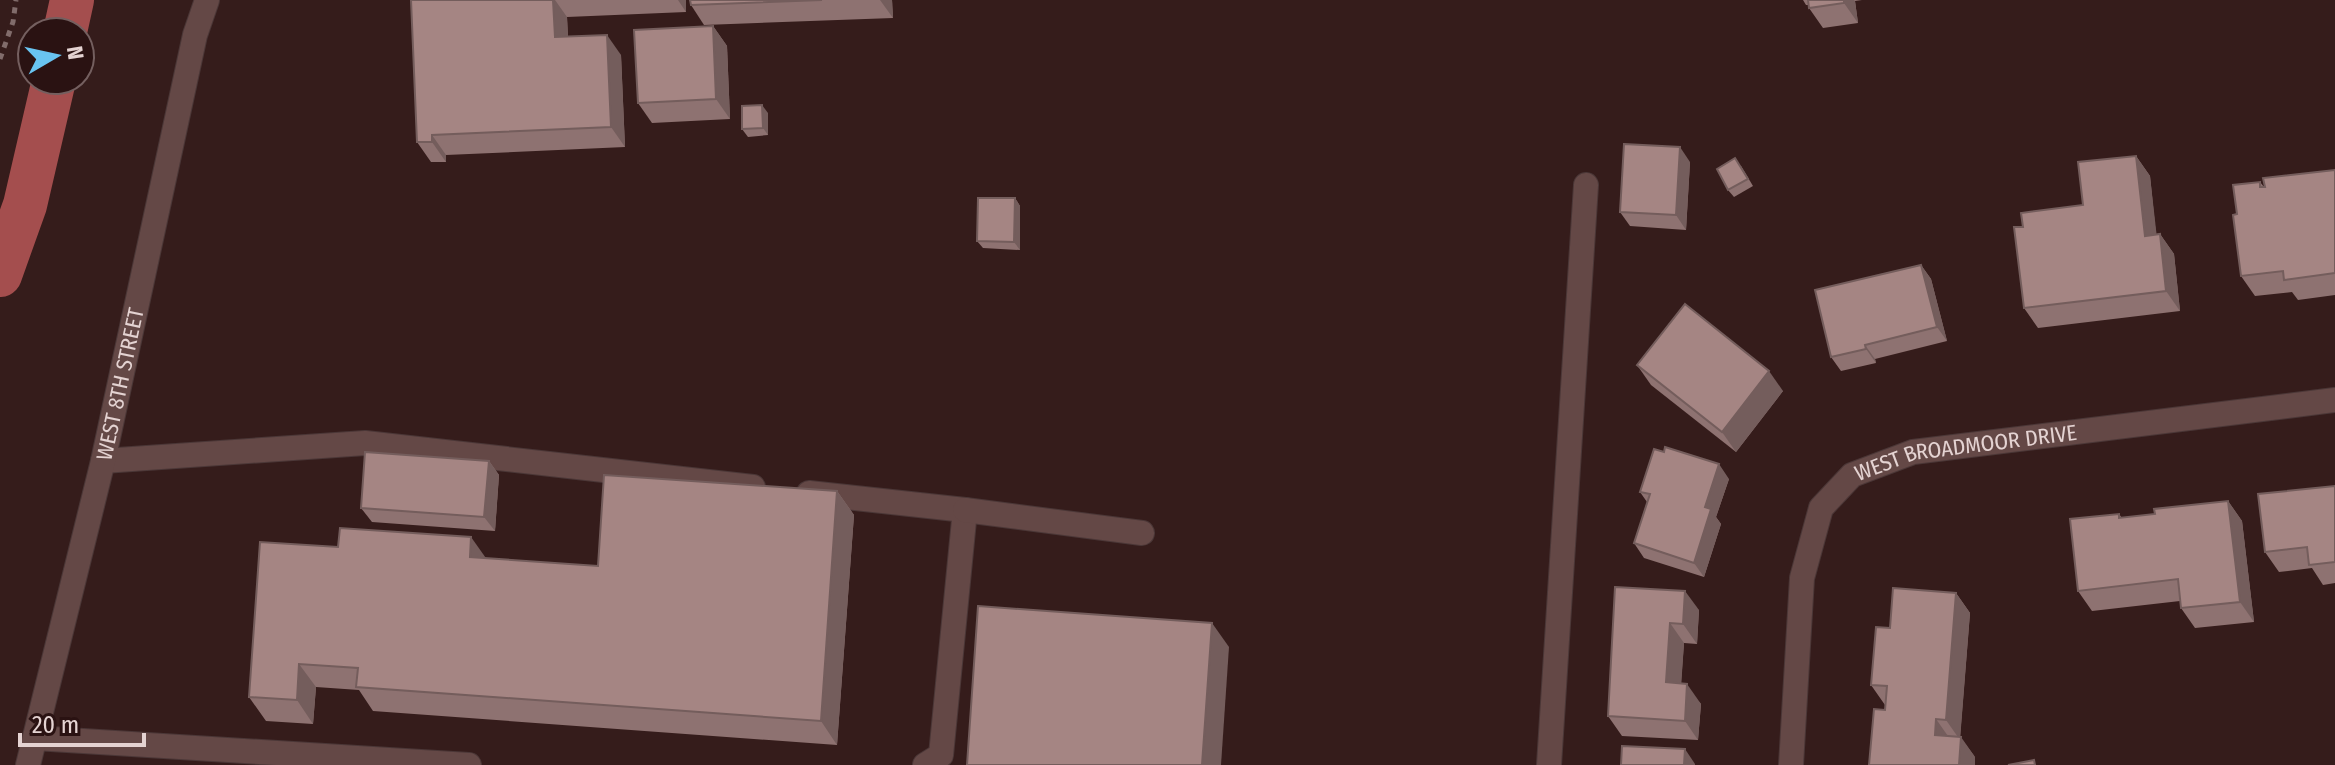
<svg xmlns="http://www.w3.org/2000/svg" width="2335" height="765" font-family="'Fira Sans Condensed',sans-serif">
  <rect width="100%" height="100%" fill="#351c1b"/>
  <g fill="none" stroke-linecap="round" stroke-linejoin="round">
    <g stroke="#a44e4e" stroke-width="44">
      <polyline points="65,32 72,0"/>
      <polyline points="0,275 25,205 54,80"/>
    </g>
    <g stroke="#4b3737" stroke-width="26">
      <g id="minor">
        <polyline points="103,461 365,443 753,487"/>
        <polyline points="809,493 965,510 941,755 925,765"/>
        <polyline points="965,510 1142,533"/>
        <polyline points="35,738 469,765"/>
        <path id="s1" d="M28 765 103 461 195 35 207 0"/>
        <polyline points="1549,765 1586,185"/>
        <path id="s2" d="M1791 765 1802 578 1821 508 1852 475 1913 452 2335 400"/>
      </g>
    </g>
    <polyline stroke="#816c6b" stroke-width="5" stroke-dasharray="6 6" stroke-linecap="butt" points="0,59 13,22 16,0"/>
    <use href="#minor" stroke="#644846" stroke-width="24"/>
  </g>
  <g fill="#8e7271">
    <polygon points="411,0 686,0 686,12 567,17 568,37 621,55 625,147 446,155 446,162 431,162 417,142"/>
    <polygon points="690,0 892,0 893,18 704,25 691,5"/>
    <polygon points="1803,0 1862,0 1855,1 1858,23 1823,28 1809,8 1808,5 1806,5"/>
    <polygon points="713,26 727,46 730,119 652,123 638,103"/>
    <polygon points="768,113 768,135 748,137 742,129"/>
    <polygon points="2136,156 2150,176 2156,235 2160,234 2174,254 2180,311 2038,328 2024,308 2083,205"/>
    <polygon points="1690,162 1686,230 1630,226 1620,212"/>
    <polygon points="1741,166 1753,186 1734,197 1728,190"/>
    <polygon points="2335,170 2335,295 2298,300 2292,292 2255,296 2241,276 2237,214 2260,182 2264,187"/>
    <polygon points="1015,198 1020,206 1020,250 983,248 977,241"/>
    <polygon points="1921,265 1931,279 1947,341 1875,359 1876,363 1841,371 1831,357"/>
    <polygon points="1637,365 1783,391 1736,452 1651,385"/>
    <polygon points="489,461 499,475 495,531 372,522 361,508"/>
    <polygon points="1729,479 1716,517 1721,524 1704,577 1644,558 1634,543 1647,502 1640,492"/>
    <polygon points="2335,486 2335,583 2323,585 2312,568 2279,572 2265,552"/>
    <polygon points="837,491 854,515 837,745 373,711 359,690 316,687 313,724 266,721 249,697 260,542 598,566"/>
    <polygon points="2228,501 2242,521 2254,622 2195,628 2181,608 2180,601 2092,611 2078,591 2119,514 2122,518 2155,514"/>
    <polygon points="1615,587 1699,610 1697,644 1684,643 1681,683 1701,704 1698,740 1622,736 1608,716"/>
    <polygon points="1956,593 1970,613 1960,737 1975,757 1885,705 1871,685 1890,628"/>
  </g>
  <g fill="#745d5c">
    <polygon points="553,0 555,0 567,17 569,57 555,37"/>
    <polygon points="678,0 686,0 686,12"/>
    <polygon points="880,0 892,0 893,18"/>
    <polygon points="1844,0 1854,0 1855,1 1858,23 1844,3"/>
    <polygon points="713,26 727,46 730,119 716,99"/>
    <polygon points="607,35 621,55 625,147 611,127"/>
    <polygon points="762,105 768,113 768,135 763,128"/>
    <polygon points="432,135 446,155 446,162 432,142"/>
    <polygon points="1680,147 1690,162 1686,230 1676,215"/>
    <polygon points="2136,156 2150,176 2159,256 2145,236"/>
    <polygon points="1015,198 1020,206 1020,250 1014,242"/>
    <polygon points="2160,234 2174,254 2180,311 2166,291"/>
    <polygon points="1921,265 1931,279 1947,341 1937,327"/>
    <polygon points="1865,345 1875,359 1876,363 1866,349"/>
    <polygon points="1769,371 1783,391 1736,452 1722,432"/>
    <polygon points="489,461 499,475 495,531 484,517"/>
    <polygon points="1719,464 1729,479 1716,517 1721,524 1704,577 1694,563 1705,507"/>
    <polygon points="837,491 854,515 837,745 821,721"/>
    <polygon points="2228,501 2242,521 2254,622 2240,602"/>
    <polygon points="471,537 488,561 470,557"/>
    <polygon points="1685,591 1699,610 1697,644 1683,624"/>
    <polygon points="1956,593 1970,613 1960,740 1946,720"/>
    <polygon points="1212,623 1229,647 1221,765 1202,765"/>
    <polygon points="1670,623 1684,643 1680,702 1666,682"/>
    <polygon points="299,664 316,687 313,724 297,700"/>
    <polygon points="1687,684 1701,704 1698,740 1685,721"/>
    <polygon points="1936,719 1950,739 1935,735"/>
    <polygon points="1961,737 1975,757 1975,765 1959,765"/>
    <polygon points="1685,749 1695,764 1695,765 1684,765"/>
  </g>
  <g fill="#a58583" stroke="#745d5c" stroke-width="2">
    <polygon points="411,0 553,0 555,37 607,35 611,127 432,135 432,142 417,142"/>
    <polygon points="690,0 822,0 691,5"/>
    <polygon points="1808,0 1844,0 1844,3 1809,8"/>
    <polygon points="713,26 716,99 638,103 634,30"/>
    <polygon points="762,105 763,128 742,129 742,106"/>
    <polygon points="1624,144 1680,147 1676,215 1620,212"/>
    <polygon points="2136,156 2145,236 2160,234 2166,291 2024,308 2014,227 2023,227 2021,213 2083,205 2078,162"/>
    <polygon points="1735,158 1748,179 1728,190 1717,169"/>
    <polygon points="2335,170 2335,273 2284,280 2283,271 2241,276 2233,215 2237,214 2233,185 2260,182 2260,187 2265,187 2263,178"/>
    <polygon points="978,198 1015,198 1014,242 977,241"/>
    <polygon points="1921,265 1937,327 1865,345 1866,349 1831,357 1815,290"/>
    <polygon points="1685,304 1769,371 1722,432 1637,365"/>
    <polygon points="1665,447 1719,464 1705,507 1711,509 1694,563 1634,543 1650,494 1640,492 1654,449 1664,452"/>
    <polygon points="365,452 489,461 484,517 361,508"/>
    <polygon points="604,475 837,491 821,721 356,687 358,668 299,664 297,700 249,697 260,542 338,547 340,528 471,537 470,557 598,566"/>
    <polygon points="2335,486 2335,562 2309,565 2307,547 2265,552 2258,494"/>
    <polygon points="2228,501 2240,602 2181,608 2178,579 2078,591 2070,519 2119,514 2119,518 2155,514 2154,509"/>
    <polygon points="1615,587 1685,591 1683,624 1670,623 1666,682 1687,684 1685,721 1608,716"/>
    <polygon points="1893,588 1956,593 1946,720 1936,719 1935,735 1961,737 1959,765 1869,765 1874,709 1885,710 1887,686 1871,685 1876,627 1890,628"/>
    <polygon points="978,606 1212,623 1202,765 967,765"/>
    <polygon points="1622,746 1685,749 1684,765 1621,765"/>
    <polygon points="2034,760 2035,765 2008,765"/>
  </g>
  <g text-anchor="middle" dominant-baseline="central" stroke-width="8" stroke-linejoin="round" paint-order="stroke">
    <g font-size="22" fill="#e4d3d2" stroke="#2a1212">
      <text stroke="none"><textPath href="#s1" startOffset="392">WEST 8TH STREET</textPath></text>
      <text stroke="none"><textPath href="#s2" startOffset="422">WEST BROADMOOR DRIVE</textPath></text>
    </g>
  </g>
  <g transform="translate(56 56) rotate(81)"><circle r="38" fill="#2a1212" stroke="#745f5f" stroke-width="2"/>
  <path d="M0-6L14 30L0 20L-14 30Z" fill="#69c4f1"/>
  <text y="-12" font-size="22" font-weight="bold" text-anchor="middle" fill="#e4d3d2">N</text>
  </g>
  <path d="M20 733v12h124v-12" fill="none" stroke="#e4d3d2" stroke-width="4"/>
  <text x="32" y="733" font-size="24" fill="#e4d3d2" stroke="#2a1212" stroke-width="6" paint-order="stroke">20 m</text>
</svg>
